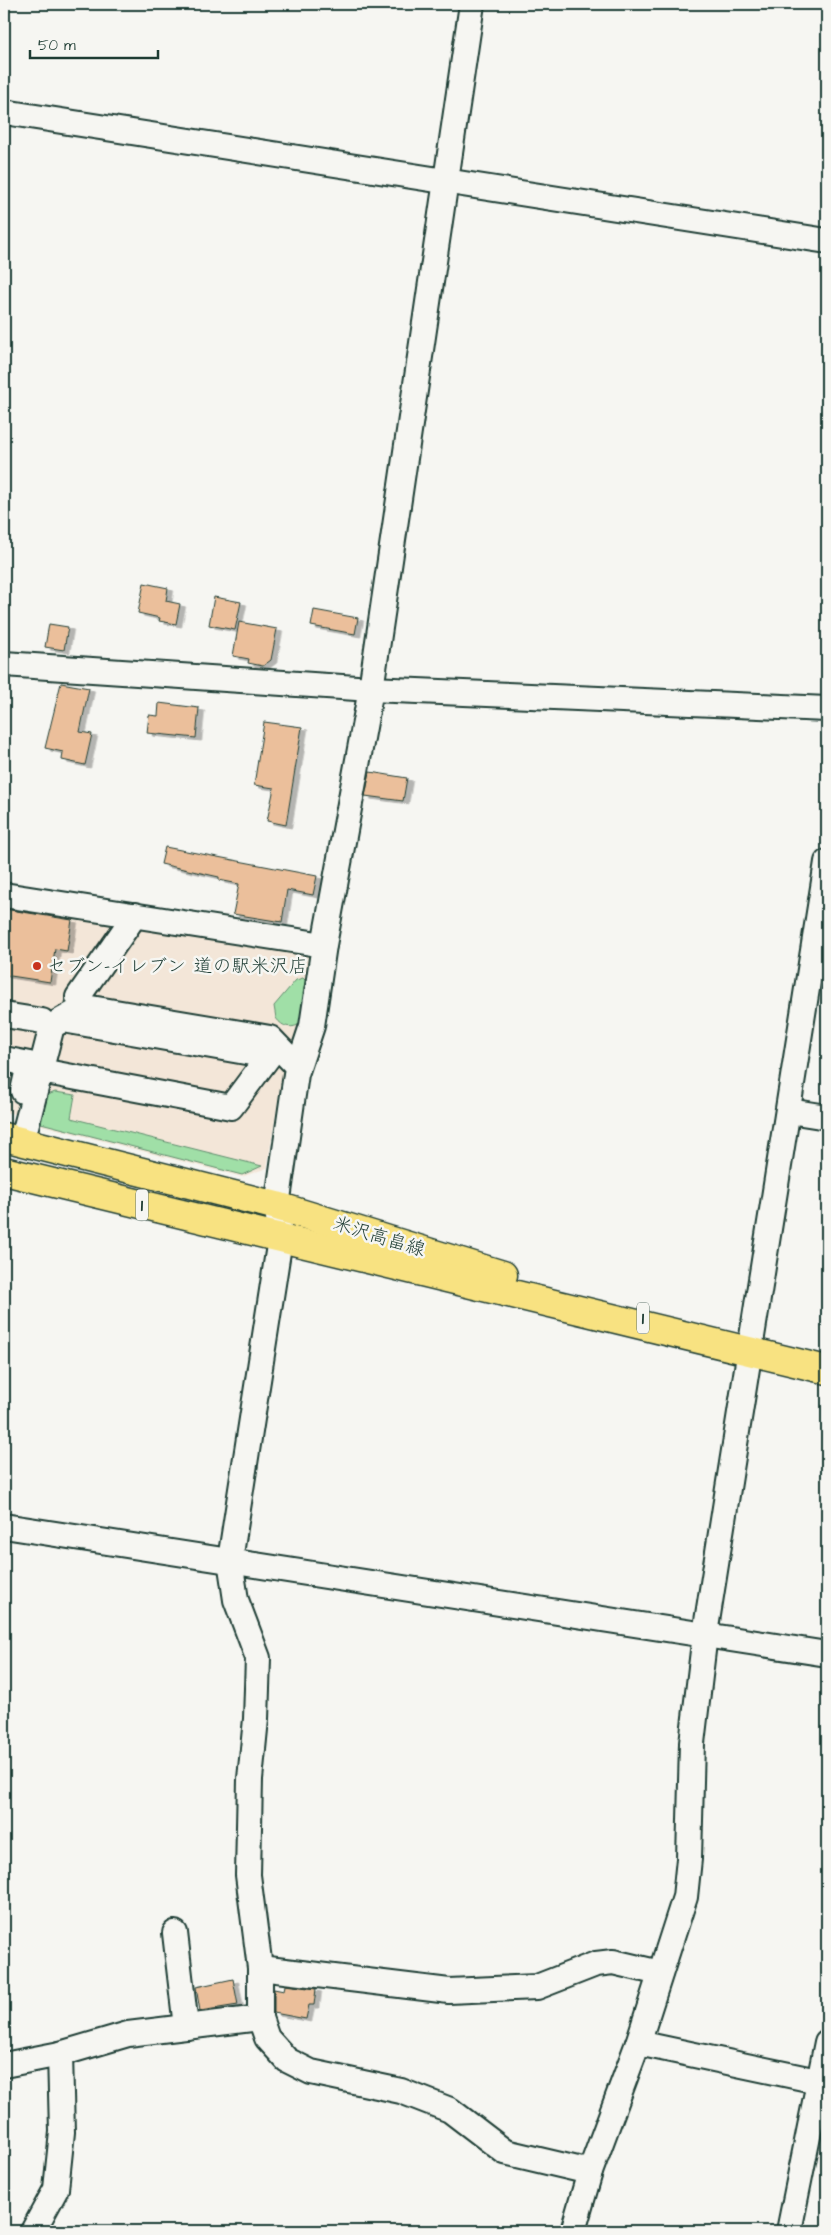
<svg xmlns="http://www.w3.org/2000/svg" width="831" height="2235" font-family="'Architects Daughter','Klee One',sans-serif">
  <defs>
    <filter id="shadow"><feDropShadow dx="5.5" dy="3" stdDeviation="0" flood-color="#0004"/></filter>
  </defs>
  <rect width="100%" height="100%" fill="#f6f6f2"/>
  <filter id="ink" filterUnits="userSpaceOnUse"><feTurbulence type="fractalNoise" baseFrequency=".02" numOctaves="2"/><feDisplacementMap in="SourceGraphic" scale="10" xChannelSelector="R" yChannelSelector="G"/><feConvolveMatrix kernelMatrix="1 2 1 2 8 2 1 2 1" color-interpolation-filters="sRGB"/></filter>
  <g filter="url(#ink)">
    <polygon fill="#f3e6d8" points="4,885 316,934 304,1025 283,1070 267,1168 242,1177 41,1125 36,1118 4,1112"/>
    <g fill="#a0dfa7" stroke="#608e6e">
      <path d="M303 978 307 982 302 1023C292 1029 283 1028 276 1018L274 1006 296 980Z"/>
      <polygon points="55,1092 75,1095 71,1118 262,1166 242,1175 41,1123 37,1116 39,1099"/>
    </g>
    <g fill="#ebbf9b" stroke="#1f3d34" filter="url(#shadow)">
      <polygon points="144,583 168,588 166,601 180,604 176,624 159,621 160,618 138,613"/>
      <polygon points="214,597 241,602 235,630 209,625"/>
      <polygon points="314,610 358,618 355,634 311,626"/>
      <polygon points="239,622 277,629 271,660 263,666 248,663 249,659 233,656"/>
      <polygon points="49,624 68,627 64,650 45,647"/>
      <polygon points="61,683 89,688 80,732 92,734 85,765 62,760 63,752 45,748"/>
      <polygon points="159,703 199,708 196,738 147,733 149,715 158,716"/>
      <polygon points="264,722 302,727 286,825 267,821 274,788 254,785"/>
      <polygon points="370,772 407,778 403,801 365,796"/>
      <polygon points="165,847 317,876 313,895 287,890 282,922 233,914 239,884 219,880 219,877 161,864"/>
      <polygon points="4,909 72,920 67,951 55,949 50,982 4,975"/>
      <polygon points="233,1979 238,2005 200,2011 196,1987"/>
      <polygon points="285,1985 316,1989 314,2005 309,2005 306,2019 274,2013 274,1989 284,1991"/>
    </g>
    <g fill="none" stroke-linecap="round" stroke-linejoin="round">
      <g stroke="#1f3d34" stroke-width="28">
        <g id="minor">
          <polyline points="472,4 371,689 324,945 312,1026 296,1074 277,1206 280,1239 230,1560 236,1600 258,1658 256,1719 250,1779 248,1875 260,1968 260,2018 267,2038 287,2060 311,2072 401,2091 450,2110 505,2152 590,2172"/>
          <polyline points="4,112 827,241"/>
          <polyline points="4,664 371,689 827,709"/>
          <polyline points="4,895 324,945"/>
          <polyline points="78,997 135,915"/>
          <polyline points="4,1015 42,1021"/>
          <polyline points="4,1059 29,1064 23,1091"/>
          <polyline points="41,1071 231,1107 269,1056 63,1020"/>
          <polyline points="789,1111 827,1117"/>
          <polyline points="22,1142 52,1026 85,1007 270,1038 294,1063"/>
          <polyline points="4,1526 827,1654"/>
          <polyline points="175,1933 186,2027"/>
          <polyline points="260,1968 449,1991 537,1987 596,1964 613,1962 660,1973"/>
          <polyline points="638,2043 827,2083"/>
          <polyline points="4,2065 60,2054 128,2034 260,2018"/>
          <polyline points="33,2231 56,2189 62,2132 60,2054"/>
          <polyline points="573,2231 590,2172 638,2043 685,1897 689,1859 692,1743 705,1634 827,862"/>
          <polyline points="789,2231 827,2042"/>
        </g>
      </g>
      <g stroke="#1f3d34" stroke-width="31">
        <g id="major">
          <polyline points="4,1137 277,1206 503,1275"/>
          <polyline points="4,1171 827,1370"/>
        </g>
      </g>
      <use href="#minor" stroke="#f6f6f2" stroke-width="24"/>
      <use href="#major" stroke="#f8e281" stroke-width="28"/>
    </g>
  </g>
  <circle fill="#c8321e" stroke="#f6f6f2" stroke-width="2" cx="37" cy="966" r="5"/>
  <g text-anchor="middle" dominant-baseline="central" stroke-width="5" stroke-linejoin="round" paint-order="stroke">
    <g fill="#f6f6f2" stroke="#60746d" stroke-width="1">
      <rect x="136" y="1189.5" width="12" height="31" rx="4"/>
      <rect x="637" y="1302.5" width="12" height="31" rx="4"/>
    </g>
    <g font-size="18" font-weight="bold" fill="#1f3d34">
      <text x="142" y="1205">1</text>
      <text x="643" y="1318">1</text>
    </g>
    <g font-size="19" fill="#1f3d34" stroke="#f6f6f2" text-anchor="start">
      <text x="47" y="966">セブン-イレブン 道の駅米沢店</text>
    </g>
    <g font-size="19" fill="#1f3d34" stroke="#f6f6f2">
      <text transform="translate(379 1237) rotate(17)">米沢高畠線</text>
    </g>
  </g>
  <rect width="831" height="2235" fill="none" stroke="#f6f6f2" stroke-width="20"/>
  <rect x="10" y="10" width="811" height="2215" fill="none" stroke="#1f3d34" stroke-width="2" filter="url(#ink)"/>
  <path d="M30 50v8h128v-8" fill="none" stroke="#1f3d34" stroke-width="2.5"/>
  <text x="38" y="50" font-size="15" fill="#1f3d34" stroke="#f6f6f2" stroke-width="4" paint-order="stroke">50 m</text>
</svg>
